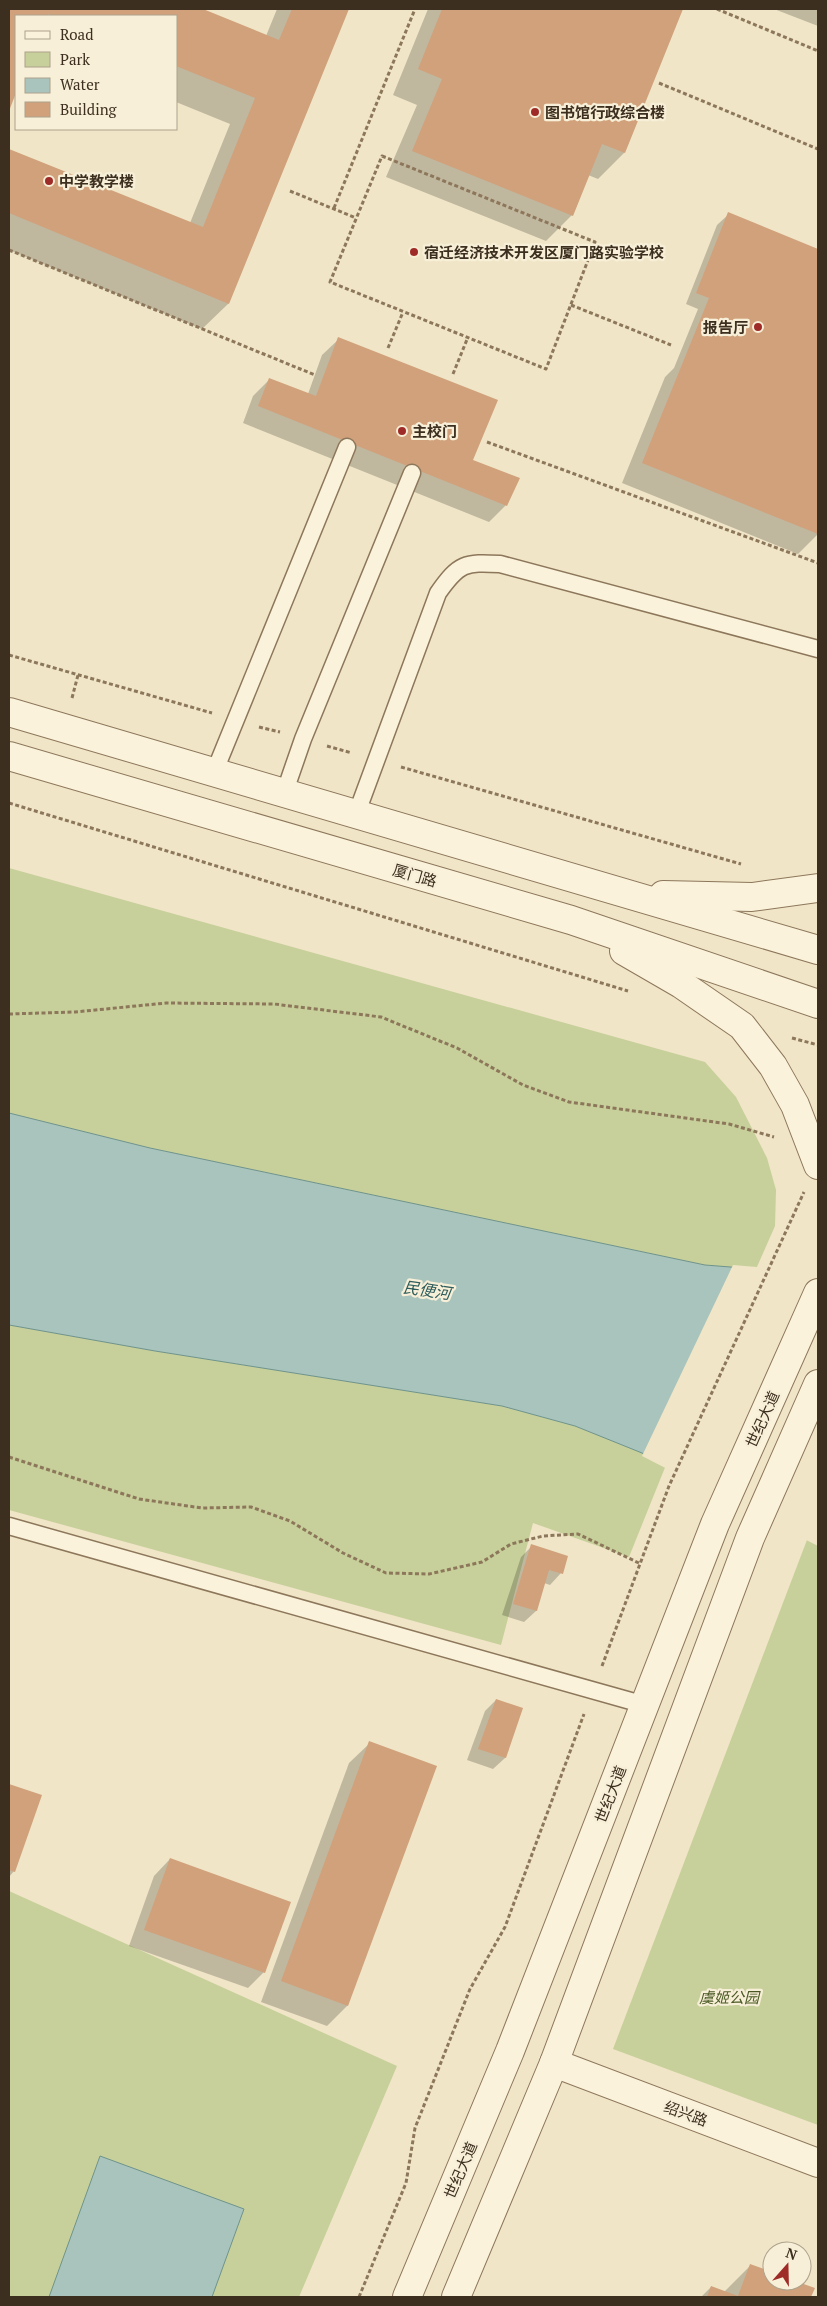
<svg xmlns="http://www.w3.org/2000/svg" width="827" height="2306" font-family="'PT Serif','Noto Sans SC',serif">
  <rect width="100%" height="100%" fill="#f0e5c7"/>
  <g fill="#c7d09a">
    <polygon points="9,868 705,1062 736,1097 767,1158 776,1190 775,1226 756,1269 705,1265 150,1148 9,1113"/>
    <polygon points="9,1325 155,1351 502,1406 575,1426 642,1453 666,1465 629,1557 533,1523 501,1645 9,1510"/>
    <polygon points="818,1511 818,2125 613,2049"/>
    <polygon points="9,1891 397,2066 299,2297 9,2297"/>
  </g>
  <g fill="#a8c4bd" stroke="#6e938b">
    <polygon points="9,1113 150,1148 705,1265 756,1269 818,1543 642,1453 575,1426 502,1406 155,1351 9,1325"/>
    <polygon points="100,2156 244,2209 212,2297 49,2297"/>
  </g>
  <polygon fill="#f0e5c7" points="733,1265 757,1267 818,1300 818,1546 642,1456"/>
  <g fill="#0003">
    <polygon points="9,9 199,9 266,36 277,9 347,9 228,304 202,329 9,250 9,151 190,223 230,124 176,102 176,16 16,16 16,90 9,108"/>
    <polygon points="428,9 682,9 624,153 598,179 588,175 572,215 546,241 386,177 417,105 393,95"/>
    <polygon points="774,9 818,9 818,26"/>
    <polygon points="729,214 818,250 818,534 798,554 622,483 665,377 674,368 698,309 686,304 717,225"/>
    <polygon points="339,339 472,460 506,505 489,522 243,423 253,396 270,379 308,394 322,355"/>
    <polygon points="532,1546 561,1573 550,1585 544,1583 536,1611 524,1622 502,1615 521,1557"/>
    <polygon points="496,1700 522,1709 505,1758 493,1769 467,1760 485,1711"/>
    <polygon points="370,1743 347,2006 327,2026 261,2002 349,1763"/>
    <polygon points="9,1785 40,1796 14,1871 9,1877"/>
    <polygon points="170,1859 264,1972 248,1988 129,1946 154,1876"/>
    <polygon points="750,2266 772,2274 772,2281 792,2281 813,2289 810,2297 701,2297 711,2287 724,2292"/>
  </g>
  <g fill="#d0a17b">
    <polygon points="9,9 203,9 279,40 292,9 349,9 229,304 9,213 9,149 203,227 255,98 176,66 176,16 53,16 48,14 47,16 16,16 16,93 9,111"/>
    <polygon points="442,9 683,9 625,153 602,144 573,216 412,151 442,79 418,69"/>
    <polygon points="728,212 818,249 818,534 642,463 709,298 696,293"/>
    <polygon points="338,337 498,400 473,460 520,478 507,506 258,406 269,378 316,396"/>
    <polygon points="531,1544 568,1556 563,1574 549,1570 537,1611 513,1604"/>
    <polygon points="496,1699 523,1708 506,1758 478,1749"/>
    <polygon points="369,1741 437,1766 348,2006 281,1981"/>
    <polygon points="9,1784 42,1795 15,1872 9,1870"/>
    <polygon points="170,1858 291,1902 265,1973 144,1930"/>
    <polygon points="750,2264 772,2272 772,2281 795,2281 815,2288 811,2297 707,2297 711,2286 738,2296"/>
  </g>
  <g fill="none" stroke-linecap="round" stroke-linejoin="round">
    <g stroke="#8d775b" stroke-width="19">
      <g id="service">
        <polyline points="214,773 347,447"/>
        <polyline points="284,794 303,739 412,473"/>
        <path d="M356 815 438 593C459 563 465 562 500 564L818 649"/>
        <polyline points="9,1526 645,1705"/>
      </g>
    </g>
    <g stroke="#8d775b" stroke-width="30">
      <polyline id="minor" points="554,2063 818,2163"/>
    </g>
    <g stroke="#8d775b" stroke-width="30">
      <g id="tertiary">
        <polyline points="9,712 818,950"/>
        <polyline points="9,756 571,920 818,1004"/>
        <polyline points="663,895 752,897 818,888"/>
        <polyline points="624,951 681,984 742,1026 773,1066 795,1105 818,1165"/>
        <polyline points="407,2297 510,2051 715,1524 818,1293"/>
        <polyline points="456,2297 554,2063 750,1538 818,1384"/>
      </g>
    </g>
    <g stroke="#8d775b" stroke-width="3" stroke-dasharray="4 2.5" stroke-linecap="butt">
      <polyline points="717,9 818,51"/>
      <polyline points="659,83 818,149"/>
      <polygon points="382,156 595,242 546,369 330,282"/>
      <polyline points="290,191 356,218"/>
      <polyline points="334,208 415,9"/>
      <polyline points="9,250 315,375"/>
      <polyline points="571,305 671,345"/>
      <polyline points="388,348 403,312"/>
      <polyline points="453,374 468,337"/>
      <polyline points="487,442 818,563"/>
      <polyline points="9,655 212,713"/>
      <polyline points="72,698 78,675"/>
      <polyline points="259,727 280,732"/>
      <polyline points="327,746 352,753"/>
      <polyline points="401,767 741,864"/>
      <polyline points="9,803 628,991"/>
      <polyline points="9,1014 75,1012 166,1003 274,1004 381,1017 457,1048 523,1085 569,1102 729,1124 774,1137"/>
      <polyline points="792,1038 818,1045"/>
      <polyline points="9,1457 139,1499 202,1508 251,1507 290,1521 343,1553 386,1573 429,1574 482,1562 511,1544 543,1536 578,1534 641,1564"/>
      <polyline points="602,1666 669,1486 804,1192"/>
      <polyline points="359,2297 406,2183 415,2128 470,1989 505,1927 584,1714"/>
    </g>
    <use href="#service" stroke="#faf2db" stroke-width="16"/>
    <use href="#minor" stroke="#faf2db" stroke-width="28"/>
    <use href="#tertiary" stroke="#faf2db" stroke-width="28"/>
  </g>
  <g fill="#9f2b28" stroke="#f7efd7" stroke-width="2">
    <circle cx="535" cy="112" r="5"/>
    <circle cx="49" cy="181" r="5"/>
    <circle cx="414" cy="252" r="5"/>
    <circle cx="758" cy="327" r="5"/>
    <circle cx="402" cy="431" r="5"/>
  </g>
  <g text-anchor="middle" dominant-baseline="central" stroke-width="4.5" stroke-linejoin="round" paint-order="stroke">
    <g font-size="15" font-weight="bold" fill="#3d2f1f" stroke="#f7efd7" text-anchor="start">
      <text x="545" y="112">图书馆行政综合楼</text>
      <text x="59" y="181">中学教学楼</text>
      <text x="424" y="252">宿迁经济技术开发区厦门路实验学校</text>
      <text x="748" y="327" text-anchor="end">报告厅</text>
      <text x="412" y="431">主校门</text>
    </g>
    <g font-size="15" fill="#3d2f1f" stroke="#f7efd7">
      <text transform="translate(415 875) rotate(16)">厦门路</text>
      <text transform="translate(762 1419) rotate(-66)">世纪大道</text>
      <text transform="translate(610 1794) rotate(-69)">世纪大道</text>
      <text transform="translate(686 2113) rotate(20)">绍兴路</text>
      <text transform="translate(460 2170) rotate(-67)">世纪大道</text>
    </g>
    <g font-size="15" font-style="italic" fill="#4b5a25" stroke="#f7efd7">
      <text x="729" y="1997">虞姬公园</text>
    </g>
    <g font-size="16" font-style="italic" fill="#2e5d5c" stroke="#f7efd7">
      <text transform="translate(427 1290) rotate(8)">民便河</text>
    </g>
  </g>
  <rect width="827" height="2306" fill="none" stroke="#3d2f1f" stroke-width="20"/>
  <rect x="15" y="15" width="162" height="115" fill="#f7efd7" stroke="#ada28d"/>
  <rect x="25" y="31" width="25" height="8" fill="#faf2db" stroke="#ada28d"/>
  <text x="60" y="40" font-size="15" fill="#3d2f1f">Road</text>
  <rect x="25" y="52" width="25" height="15" fill="#c7d09a" stroke="#ada28d"/>
  <text x="60" y="65" font-size="15" fill="#3d2f1f">Park</text>
  <rect x="25" y="78" width="25" height="15" fill="#a8c4bd" stroke="#ada28d"/>
  <text x="60" y="90" font-size="15" fill="#3d2f1f">Water</text>
  <rect x="25" y="102" width="25" height="15" fill="#d0a17b" stroke="#ada28d"/>
  <text x="60" y="115" font-size="15" fill="#3d2f1f">Building</text>
  <g transform="translate(787 2266) rotate(20)"><circle r="24" fill="#f7efd7" stroke="#ada28d"/>
  <path d="M0-4L9 19L0 12L-9 19Z" fill="#9f2b28"/>
  <text y="-8" font-size="14" font-weight="bold" text-anchor="middle" fill="#3d2f1f">N</text>
  </g>
</svg>
